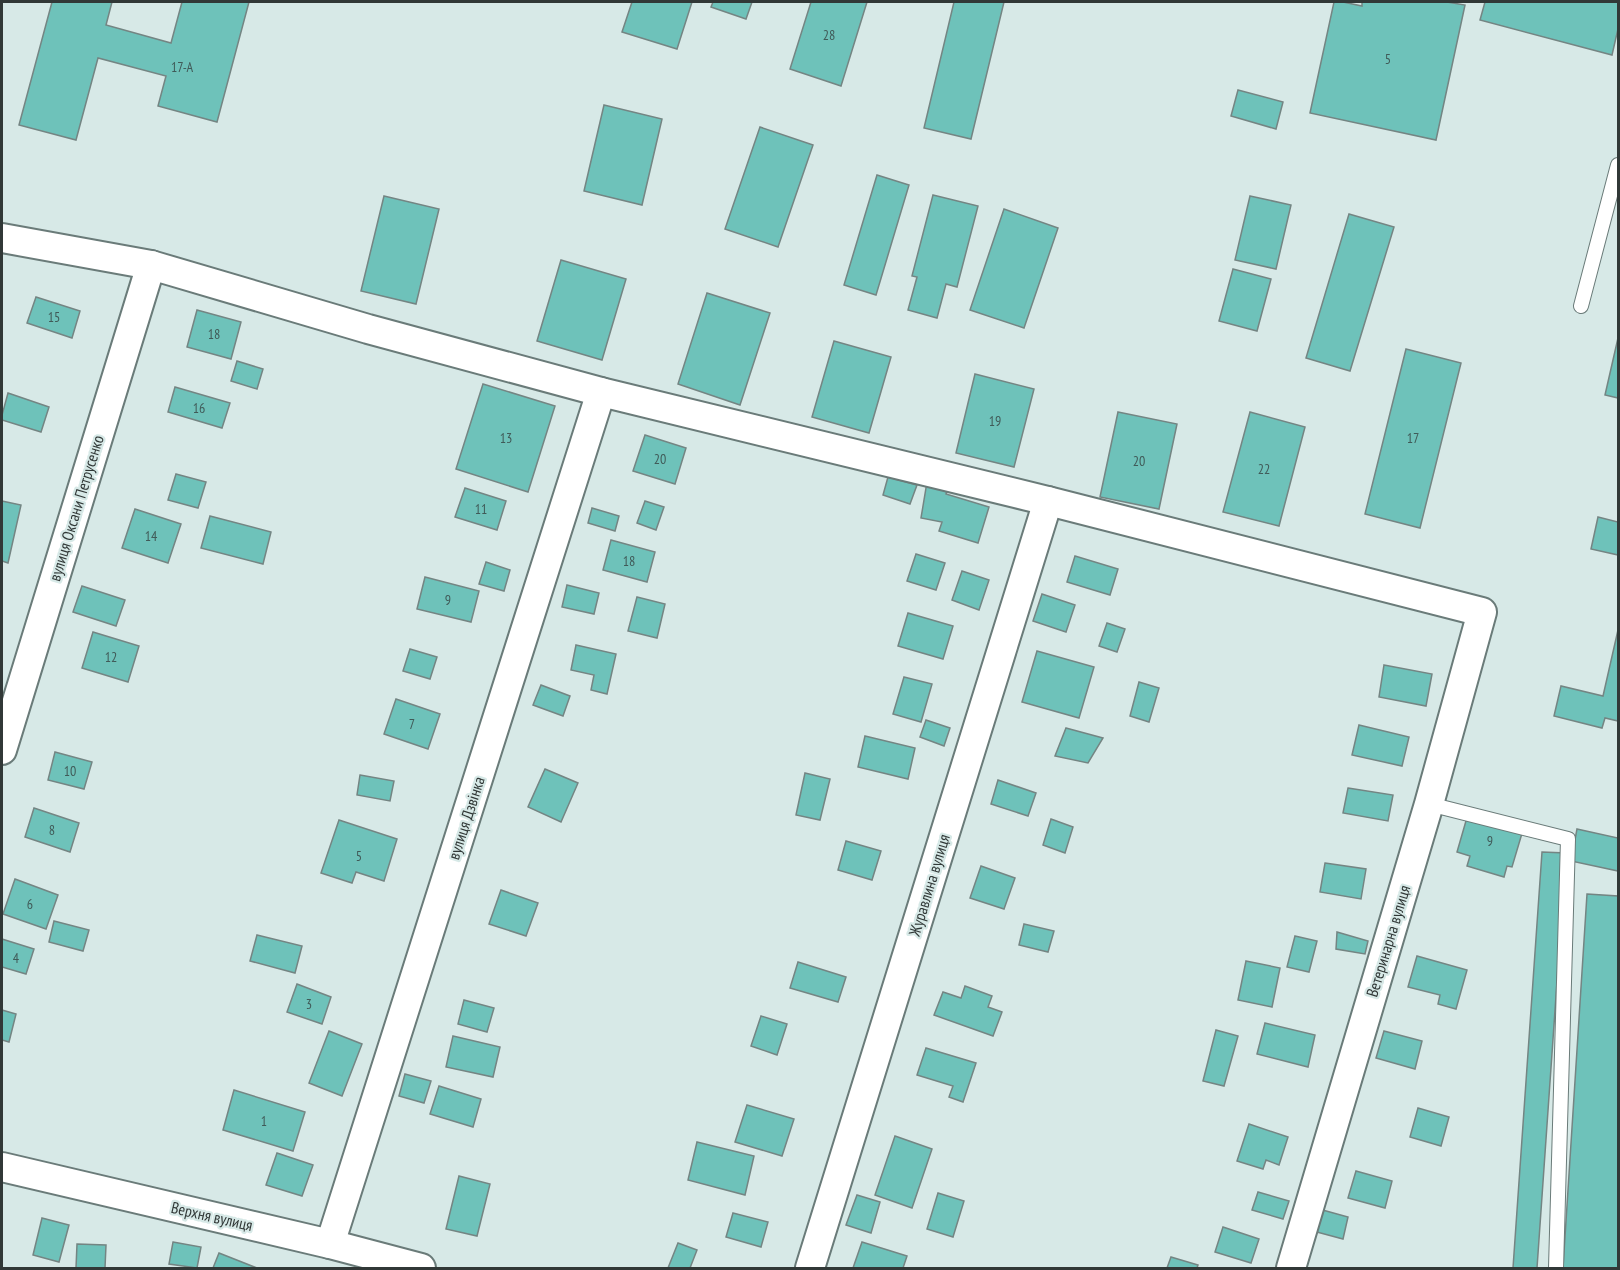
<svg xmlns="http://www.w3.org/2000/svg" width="1620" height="1270" font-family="'PT Sans Narrow',sans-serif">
  <rect width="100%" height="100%" fill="#d7e9e7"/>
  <g fill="#6ec2ba" stroke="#748583" stroke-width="1.5">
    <polygon points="52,2 112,2 106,25 171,43 182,2 249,2 217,122 158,106 166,76 98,58 76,140 19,125"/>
    <polygon points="632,2 692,2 677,49 622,32"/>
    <polygon points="713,2 752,2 746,19 711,7"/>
    <polygon points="811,2 867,2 841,86 790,69"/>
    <polygon points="954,2 1004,2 971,139 924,128"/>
    <polygon points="1334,2 1343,2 1362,6 1362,2 1447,2 1465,5 1436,140 1310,113"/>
    <polygon points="1485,2 1618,2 1618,29 1612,55 1480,20"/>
    <polygon points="1238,90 1283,102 1276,129 1231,116"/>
    <polygon points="604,105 662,119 642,205 584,191"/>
    <polygon points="760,127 813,145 778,247 725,229"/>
    <polygon points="877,175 909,185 876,295 844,285"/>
    <polygon points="933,195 978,206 957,287 946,284 937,318 908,310 917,277 912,276"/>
    <polygon points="384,196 439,209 416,304 361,291"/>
    <polygon points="1250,196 1291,205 1276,269 1235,260"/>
    <polygon points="1004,209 1058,228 1024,328 970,310"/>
    <polygon points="1349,214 1394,227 1350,371 1306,358"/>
    <polygon points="561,260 626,279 602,360 537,341"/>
    <polygon points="1233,269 1271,279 1257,331 1219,321"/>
    <polygon points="707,293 770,313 740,405 678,384"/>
    <polygon points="36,297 80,311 72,338 27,323"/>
    <polygon points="197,310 241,322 231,359 187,347"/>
    <polygon points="1618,338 1618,398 1605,395"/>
    <polygon points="834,341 891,357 869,433 812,417"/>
    <polygon points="1406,349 1461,363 1420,528 1365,514"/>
    <polygon points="237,361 263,369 257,389 231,381"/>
    <polygon points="975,374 1034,389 1014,467 956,453"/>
    <polygon points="483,384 555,406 528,492 456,469"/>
    <polygon points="175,387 230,403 222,428 168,412"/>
    <polygon points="8,393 49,407 41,432 2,420 2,415"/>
    <polygon points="1118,412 1177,424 1159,509 1100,497"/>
    <polygon points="1250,412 1305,427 1279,526 1223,512"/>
    <polygon points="645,435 686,448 675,484 633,471"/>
    <polygon points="176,474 206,482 198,508 168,500"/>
    <polygon points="888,477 917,485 910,504 883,495"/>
    <polygon points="927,482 948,486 946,494 989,507 978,543 939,531 942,522 921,518"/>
    <polygon points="465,488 506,501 497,530 455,517"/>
    <polygon points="2,501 21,505 8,563 2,561"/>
    <polygon points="645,501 664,507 656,530 637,523"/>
    <polygon points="592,508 619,516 615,531 588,523"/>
    <polygon points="135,509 181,524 168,563 122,548"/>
    <polygon points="210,516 271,532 263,564 201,548"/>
    <polygon points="1598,517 1618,522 1618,555 1591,549"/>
    <polygon points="611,540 655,552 647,582 603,570"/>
    <polygon points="916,554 945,563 936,590 907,581"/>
    <polygon points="1075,556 1118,569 1110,595 1067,582"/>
    <polygon points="486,562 510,570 504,591 479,584"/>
    <polygon points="962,571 989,580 979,610 952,600"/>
    <polygon points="425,577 479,591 471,622 417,609"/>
    <polygon points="567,585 599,593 594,614 562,607"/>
    <polygon points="82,586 125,600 116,626 73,612"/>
    <polygon points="1042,594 1075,605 1066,632 1033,621"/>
    <polygon points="637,597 665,604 657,638 628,631"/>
    <polygon points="908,613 953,626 943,659 898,646"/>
    <polygon points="1107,623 1125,629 1117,652 1099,646"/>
    <polygon points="1618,630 1618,721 1605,718 1602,728 1554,716 1561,686 1603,696"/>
    <polygon points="93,632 139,646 128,682 82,668"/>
    <polygon points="576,645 616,654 607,694 591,690 594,675 571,670"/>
    <polygon points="410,649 437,657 430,679 403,671"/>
    <polygon points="1037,651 1094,667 1079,718 1022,702"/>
    <polygon points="1384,665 1432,674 1426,706 1379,697"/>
    <polygon points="904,677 932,684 921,722 893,714"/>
    <polygon points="1139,682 1159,688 1149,722 1130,716"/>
    <polygon points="541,685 570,696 563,716 533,705"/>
    <polygon points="396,699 440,714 428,749 384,734"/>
    <polygon points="926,720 950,728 944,746 920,737"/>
    <polygon points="1359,725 1409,737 1402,766 1352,755"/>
    <polygon points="1066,728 1103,738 1088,763 1055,756"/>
    <polygon points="865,736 915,748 908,779 858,767"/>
    <polygon points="55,752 92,762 84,789 48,780"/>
    <polygon points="545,769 578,783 561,822 528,807"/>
    <polygon points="805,773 830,779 820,820 796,815"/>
    <polygon points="360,775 394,781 390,801 357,795"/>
    <polygon points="998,780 1036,793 1028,816 991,804"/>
    <polygon points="1348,788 1393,795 1388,821 1343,813"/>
    <polygon points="34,808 79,823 70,852 25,837"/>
    <polygon points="1468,814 1523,830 1512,867 1507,866 1504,877 1467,866 1470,856 1457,852"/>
    <polygon points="1051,819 1073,827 1065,853 1043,845"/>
    <polygon points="339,820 397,839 384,881 356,872 352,883 321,873"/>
    <polygon points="1577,829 1618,838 1618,871 1571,861"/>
    <polygon points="846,841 881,851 872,880 838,870"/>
    <polygon points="1542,852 1566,853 1537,1268 1513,1268"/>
    <polygon points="1325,863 1366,869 1361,899 1320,892"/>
    <polygon points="981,866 1015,878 1004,909 970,898"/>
    <polygon points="15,879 58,895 46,929 3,914"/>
    <polygon points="501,890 538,903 526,936 489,924"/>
    <polygon points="1587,894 1618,896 1618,1268 1563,1268"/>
    <polygon points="54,921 89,930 83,951 49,942"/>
    <polygon points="1024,924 1054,931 1048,952 1019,945"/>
    <polygon points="1337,932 1368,941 1365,954 1336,949"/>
    <polygon points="257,935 302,946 295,973 250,961"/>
    <polygon points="1295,936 1317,941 1309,972 1287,967"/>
    <polygon points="2,939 34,949 26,974 2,967"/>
    <polygon points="1417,956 1467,970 1456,1009 1438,1004 1440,995 1408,987"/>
    <polygon points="1246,961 1280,968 1272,1007 1238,1000"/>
    <polygon points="798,962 846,977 838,1002 790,988"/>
    <polygon points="297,984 331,997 322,1024 287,1012"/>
    <polygon points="965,986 992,996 988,1007 1002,1012 993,1036 934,1015 943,992 961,998"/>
    <polygon points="464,1000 494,1008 487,1032 458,1024"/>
    <polygon points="2,1010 16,1014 9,1042 2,1040"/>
    <polygon points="761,1016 787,1024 777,1055 751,1046"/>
    <polygon points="1265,1023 1315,1035 1308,1067 1257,1054"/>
    <polygon points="1216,1030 1238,1036 1224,1086 1203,1081"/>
    <polygon points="329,1031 362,1044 342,1096 309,1083"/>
    <polygon points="1384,1031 1422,1041 1415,1069 1376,1058"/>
    <polygon points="453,1036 500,1047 493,1077 446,1067"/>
    <polygon points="926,1048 976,1063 963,1102 949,1097 953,1086 917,1075"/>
    <polygon points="405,1074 431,1081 424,1103 399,1096"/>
    <polygon points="439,1086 481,1099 473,1127 430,1114"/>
    <polygon points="234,1090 305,1112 293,1151 223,1130"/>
    <polygon points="747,1105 794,1119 782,1156 735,1142"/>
    <polygon points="1418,1108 1449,1117 1441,1146 1410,1137"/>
    <polygon points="1249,1124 1288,1137 1279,1165 1266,1160 1263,1169 1237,1161"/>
    <polygon points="895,1136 932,1149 912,1208 875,1195"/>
    <polygon points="697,1142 754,1156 745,1195 688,1180"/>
    <polygon points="277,1153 313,1165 302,1196 266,1185"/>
    <polygon points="1356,1171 1392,1181 1385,1208 1348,1198"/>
    <polygon points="459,1176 490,1184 477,1236 446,1229"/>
    <polygon points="1258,1192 1289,1201 1283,1219 1252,1210"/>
    <polygon points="938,1193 964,1201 953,1237 927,1229"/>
    <polygon points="857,1195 880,1202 871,1233 846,1225"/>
    <polygon points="1319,1209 1348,1217 1343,1239 1313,1231"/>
    <polygon points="733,1213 768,1222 761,1247 726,1237"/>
    <polygon points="42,1218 69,1225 59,1262 33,1255"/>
    <polygon points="1223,1227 1259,1239 1251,1263 1215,1252"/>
    <polygon points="173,1242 201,1247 197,1268 169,1264"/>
    <polygon points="862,1242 907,1256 903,1268 853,1268"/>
    <polygon points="678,1243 697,1250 690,1268 668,1268"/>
    <polygon points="77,1244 106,1245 105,1268 76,1268"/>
    <polygon points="219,1253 257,1268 213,1268"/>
    <polygon points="1171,1257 1198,1265 1197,1268 1167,1268"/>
  </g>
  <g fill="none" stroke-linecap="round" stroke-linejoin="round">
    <g stroke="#6a7b79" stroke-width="16">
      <g id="service">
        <polyline points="1581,306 1618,165"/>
        <polyline points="1429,804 1568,839 1556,1268"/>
      </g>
    </g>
    <g stroke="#6a7b79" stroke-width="32">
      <g id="minor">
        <polyline points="2,238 151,265 368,329 601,392 1048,501 1482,612 1429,804 1291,1268"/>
        <polyline points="2,750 151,265"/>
        <polyline points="2,1167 330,1244 421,1268"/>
        <polyline points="330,1244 601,392"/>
        <polyline points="810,1268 1048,501"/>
      </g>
    </g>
    <use href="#service" stroke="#fff" stroke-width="14"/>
    <use href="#minor" stroke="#fff" stroke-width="28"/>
  </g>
  <g text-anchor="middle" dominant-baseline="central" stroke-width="4.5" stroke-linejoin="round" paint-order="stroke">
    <g font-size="14" fill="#405a58">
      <text x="829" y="35">28</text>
      <text x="1388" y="59">5</text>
      <text x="182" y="67">17-А</text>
      <text x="54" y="317">15</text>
      <text x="214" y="334">18</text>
      <text x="199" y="408">16</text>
      <text x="995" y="421">19</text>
      <text x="506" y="438">13</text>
      <text x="1413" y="438">17</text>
      <text x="660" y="459">20</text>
      <text x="1139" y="461">20</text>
      <text x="1264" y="469">22</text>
      <text x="481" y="509">11</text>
      <text x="151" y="536">14</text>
      <text x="629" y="561">18</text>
      <text x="448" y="600">9</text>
      <text x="111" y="657">12</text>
      <text x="412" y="724">7</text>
      <text x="70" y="771">10</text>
      <text x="52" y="830">8</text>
      <text x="1490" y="841">9</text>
      <text x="359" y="856">5</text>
      <text x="30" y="904">6</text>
      <text x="16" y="958">4</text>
      <text x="309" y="1004">3</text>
      <text x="264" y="1121">1</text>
    </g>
    <g font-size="16" fill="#313837" stroke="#d7e9e7">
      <text transform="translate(76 508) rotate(-73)">вулиця Оксани Петрусенко</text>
      <text transform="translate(466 818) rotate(-72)">вулиця Дзвінка</text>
      <text transform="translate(929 885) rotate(-73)">Журавлина вулиця</text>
      <text transform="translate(1388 941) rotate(-73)">Ветеринарна вулиця</text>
      <text transform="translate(212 1216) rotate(13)">Верхня вулиця</text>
    </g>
  </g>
  <rect width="1620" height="1270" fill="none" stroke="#313837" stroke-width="6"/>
</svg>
